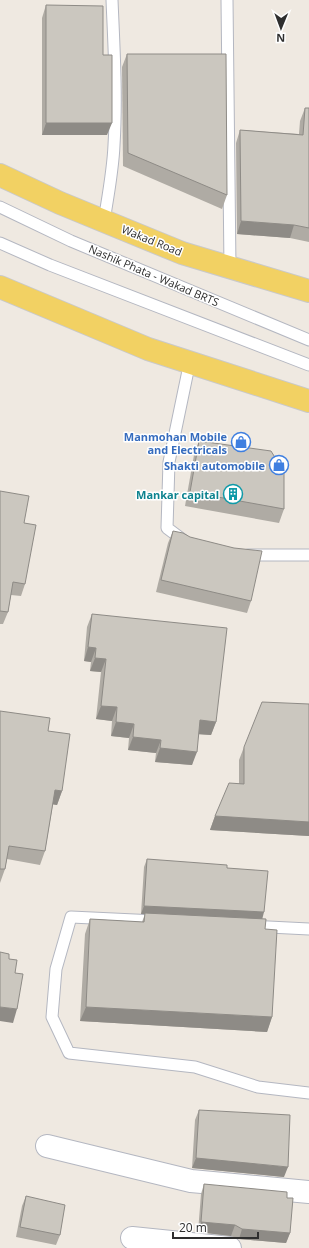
<svg xmlns="http://www.w3.org/2000/svg" width="309" height="1248" font-family="'Open Sans',sans-serif">
  <rect width="100%" height="100%" fill="#efe9e1"/>
  <g fill="none" stroke-linecap="round" stroke-linejoin="round">
    <g stroke="#b4b7c1" stroke-width="13">
      <g id="service">
        <polyline points="227,0 230,268"/>
        <polyline points="0,207 71,241 309,340"/>
        <path d="M104 221C108 196 113 170 114 145 117 97 114 48 112 0"/>
        <polyline points="0,243 50,265 309,365"/>
        <polyline points="183,540 167,528 169,462 190,361"/>
        <polyline points="248,555 309,555"/>
        <polyline points="156,921 71,917 56,969 52,1017 69,1053 195,1067 258,1087 309,1093"/>
        <polyline points="251,926 309,929"/>
      </g>
    </g>
    <g stroke="#b4b7c1" stroke-width="24">
      <g id="minor">
        <polyline points="47,1146 191,1181 309,1192"/>
        <polyline points="132,1238 230,1248"/>
      </g>
    </g>
    <g stroke="#c9c9c9" stroke-width="24">
      <g id="primary">
        <polyline points="0,175 60,203 182,253 309,291"/>
        <polyline points="0,287 148,349 309,401"/>
      </g>
    </g>
    <use href="#service" stroke="#fff" stroke-width="11"/>
    <use href="#minor" stroke="#fff" stroke-width="22"/>
    <use href="#primary" stroke="#f2d163" stroke-width="22"/>
  </g>
  <g fill="#afaba4">
    <polygon points="46,5 103,55 107,135 42,135 42,18"/>
    <polygon points="127,54 227,195 222,209 123,166 122,67"/>
    <polygon points="305,108 309,108 309,242 290,238 237,234 236,143 240,130 299,134 300,121"/>
    <polygon points="199,441 284,509 279,523 185,506 194,455"/>
    <polygon points="0,491 24,523 25,584 21,596 11,595 8,612 3,624 0,624"/>
    <polygon points="173,531 251,601 247,613 156,592 168,543"/>
    <polygon points="92,614 216,722 211,735 199,734 192,765 155,762 156,753 128,750 129,738 111,736 112,721 96,719 101,672 90,671 91,662 84,661 87,627"/>
    <polygon points="309,704 309,836 210,830 215,816 239,784 239,760 244,747"/>
    <polygon points="0,711 48,731 62,791 57,805 53,804 45,851 40,865 7,859 5,869 0,883"/>
    <polygon points="147,859 227,868 262,919 265,929 272,1017 267,1032 80,1021 85,934 90,919 142,922 145,914 141,914 144,867"/>
    <polygon points="199,1110 284,1177 192,1168 195,1120"/>
    <polygon points="204,1184 287,1198 290,1233 286,1243 239,1239 231,1236 198,1232 201,1194"/>
    <polygon points="26,1196 60,1235 56,1245 16,1237 22,1206"/>
  </g>
  <g fill="#8e8b86">
    <polygon points="46,123 112,123 107,135 42,135"/>
    <polygon points="241,221 294,225 290,238 237,234"/>
    <polygon points="88,647 96,648 91,662 84,661"/>
    <polygon points="95,658 106,659 101,672 90,671"/>
    <polygon points="101,706 117,707 112,721 96,719"/>
    <polygon points="200,720 216,722 211,735 195,734"/>
    <polygon points="116,722 134,724 129,738 111,736"/>
    <polygon points="133,737 161,740 156,753 128,750"/>
    <polygon points="160,748 197,752 192,765 155,762"/>
    <polygon points="55,790 62,791 57,805 50,804"/>
    <polygon points="215,816 309,822 309,836 210,830"/>
    <polygon points="144,906 264,912 262,920 141,914"/>
    <polygon points="0,1007 17,1009 13,1023 0,1021"/>
    <polygon points="86,1007 272,1017 267,1032 80,1021"/>
    <polygon points="196,1158 288,1167 284,1177 192,1168"/>
    <polygon points="201,1222 235,1225 231,1236 198,1232"/>
    <polygon points="242,1229 290,1233 286,1243 239,1239"/>
  </g>
  <g fill="#cbc7bf" stroke="#8e8b86">
    <polygon points="46,5 103,6 103,55 112,55 112,123 46,123"/>
    <polygon points="127,54 226,54 227,195 128,153"/>
    <polygon points="305,108 309,108 309,228 294,225 241,221 240,130 303,135"/>
    <polygon points="199,441 271,451 284,472 284,509 190,492"/>
    <polygon points="0,491 29,496 24,523 36,525 25,584 13,582 8,612 0,611"/>
    <polygon points="173,531 183,533 190,537 234,548 262,551 251,601 161,580"/>
    <polygon points="92,614 227,628 216,722 200,720 197,752 160,748 161,740 133,737 134,724 116,722 117,707 101,706 106,659 95,658 96,648 88,647"/>
    <polygon points="262,702 309,704 309,822 215,816 229,783 244,784 244,747"/>
    <polygon points="0,711 50,718 48,731 70,734 62,791 55,790 45,851 9,846 5,869 0,869"/>
    <polygon points="147,859 227,865 227,868 268,871 264,912 144,906"/>
    <polygon points="145,913 266,919 265,929 277,930 272,1017 86,1007 90,919 144,922"/>
    <polygon points="0,952 9,954 9,959 17,960 15,973 23,974 17,1009 0,1007"/>
    <polygon points="199,1110 290,1115 288,1167 196,1158"/>
    <polygon points="204,1184 287,1192 287,1198 293,1198 290,1233 242,1229 235,1225 201,1222"/>
    <polygon points="26,1196 65,1205 60,1235 20,1227"/>
  </g>
  <defs>
    <g id="shop-ring" transform="scale(1)"><circle r="9.5" fill="#fff" stroke="#3f7fe0" stroke-width="1.5"/><path d="M-5-2.5h2.3a2.7 3.5 0 0 1 5.4 0H5L5.5 6h-11ZM-1.5-2.5h3a1.5 2.3 0 0 0-3 0Z" fill="#3f7fe0"/></g>
    <g id="building-ring" transform="scale(1)"><circle r="9.5" fill="#fff" stroke="#0f9aa8" stroke-width="1.5"/><path d="M-4-6H4V6H1V3H-1V6H-4ZM-2.5-4.3h1.7v1.8h-1.7ZM.8-4.3h1.7v1.8H.8ZM-2.5-1h1.7V.8h-1.7ZM.8-1h1.7V.8H.8Z" fill="#0f9aa8"/></g>
  </defs>
  <g fill-rule="evenodd">
    <use href="#shop-ring" x="241" y="442"/>
    <use href="#shop-ring" x="279" y="465"/>
    <use href="#building-ring" x="233" y="494"/>
  </g>
  <g text-anchor="middle" dominant-baseline="central" stroke-width="3" stroke-linejoin="round" paint-order="stroke">
    <g font-size="11" fill="#2e2e2e" stroke="#fff">
      <text transform="translate(152 240) rotate(22)">Wakad Road</text>
      <text transform="translate(154 275) rotate(23)">Nashik Phata - Wakad BRTS</text>
    </g>
    <g font-size="11" font-weight="bold" fill="#366cbe" stroke="#fff" text-anchor="end">
      <text x="227" y="436">Manmohan Mobile<tspan x="227" dy="13">and Electricals</tspan></text>
      <text x="265" y="465">Shakti automobile</text>
    </g>
    <g font-size="11" font-weight="bold" fill="#0d838f" stroke="#fff" text-anchor="end">
      <text x="219" y="494">Mankar capital</text>
    </g>
  </g>
  <g transform="translate(281 28) rotate(181)" stroke="#ffffff" stroke-width="3" paint-order="stroke">
  <path d="M0-3L7 15L0 10L-7 15Z" fill="#2e2e2e"/>
  <text y="-6" font-size="11" font-weight="bold" text-anchor="middle" fill="#2e2e2e">N</text>
  </g>
  <path d="M173 1232v6h85v-6" fill="none" stroke="#2e2e2e" stroke-width="2"/>
  <text x="179" y="1232" font-size="12" fill="#2e2e2e" stroke="#ffffff" stroke-width="3" paint-order="stroke">20 m</text>
</svg>
